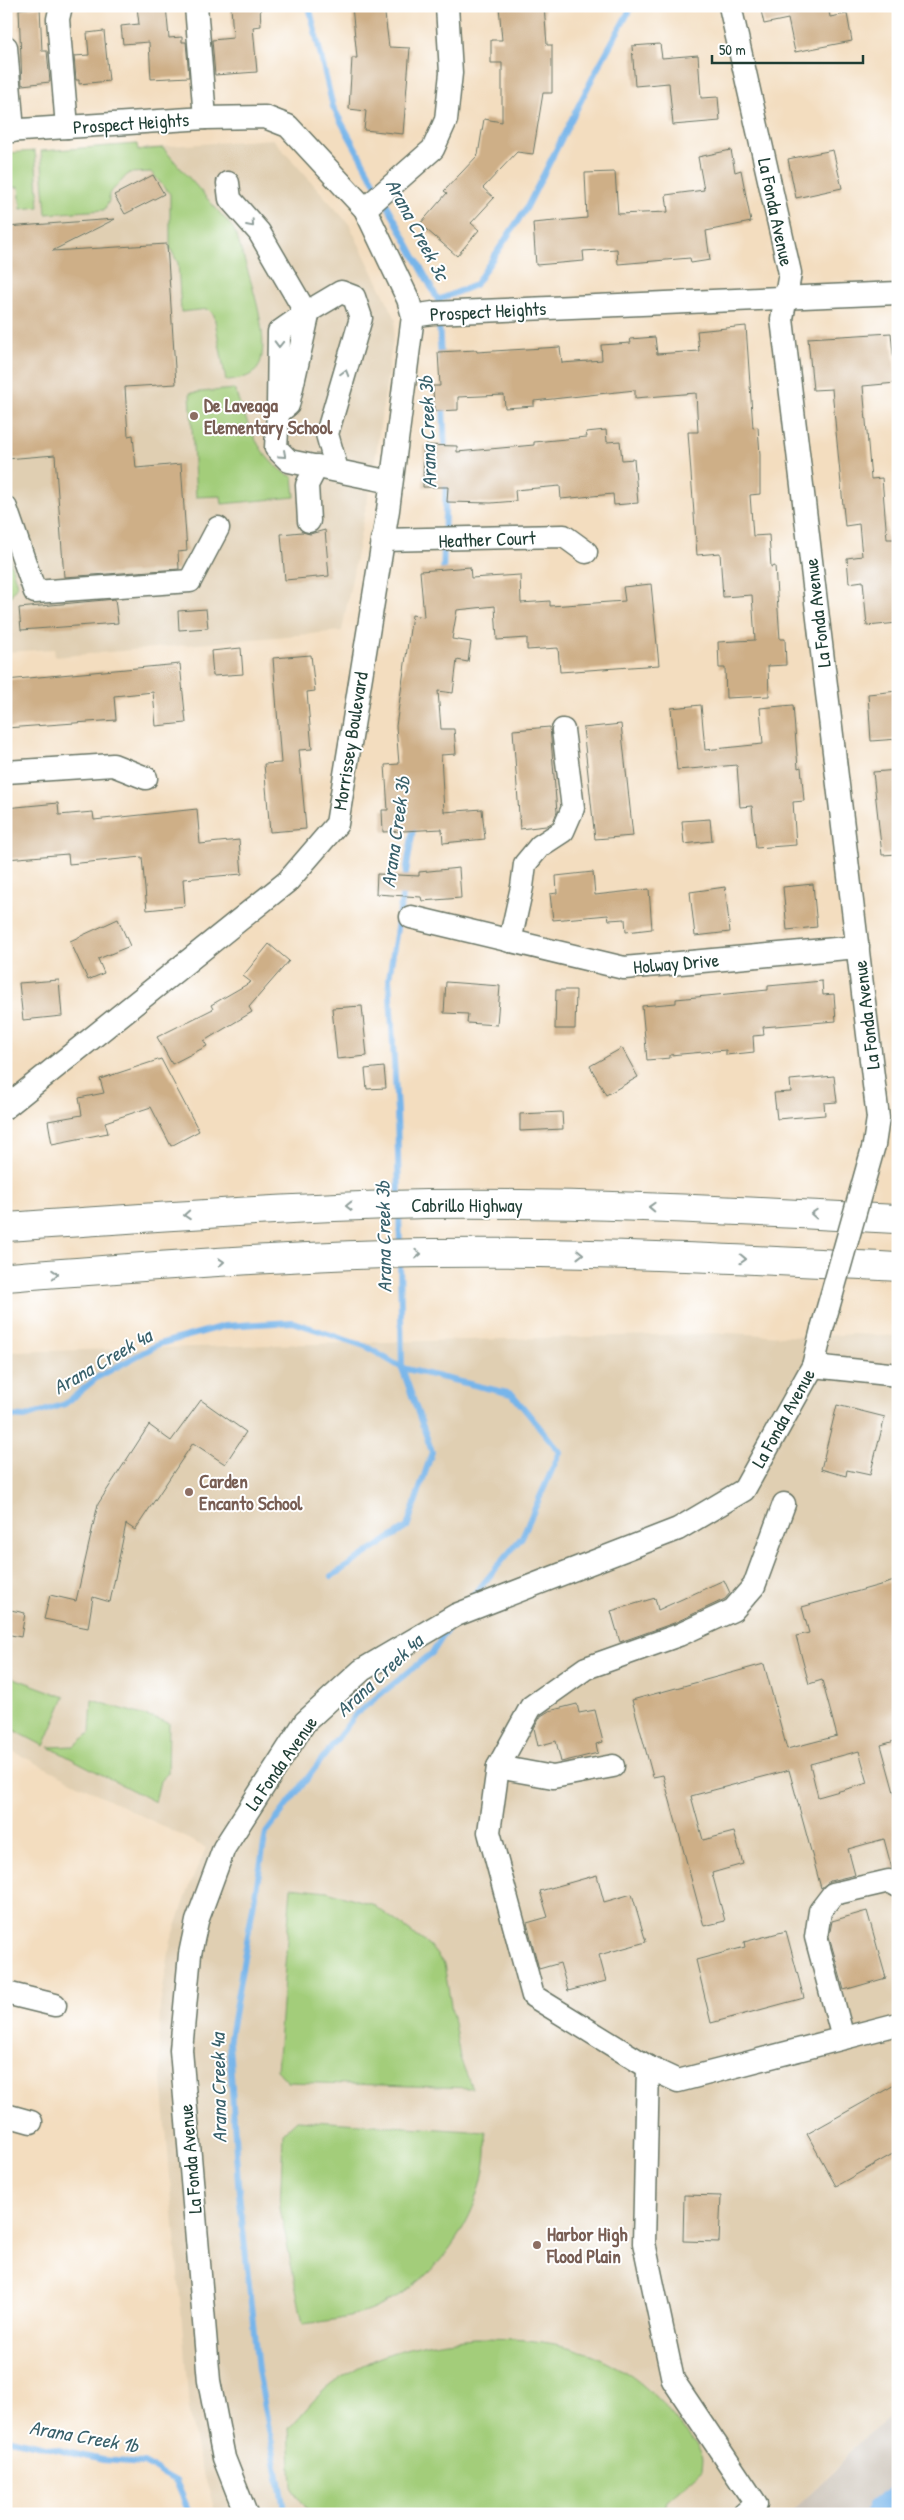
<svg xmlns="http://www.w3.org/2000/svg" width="904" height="2520" font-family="'Patrick Hand',sans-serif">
  <rect width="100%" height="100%" fill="#fff"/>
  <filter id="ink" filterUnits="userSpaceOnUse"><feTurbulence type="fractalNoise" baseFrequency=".02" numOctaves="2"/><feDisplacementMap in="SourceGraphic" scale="10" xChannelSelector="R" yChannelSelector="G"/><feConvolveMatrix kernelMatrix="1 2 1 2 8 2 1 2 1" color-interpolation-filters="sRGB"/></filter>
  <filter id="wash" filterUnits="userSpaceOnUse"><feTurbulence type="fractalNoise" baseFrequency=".0096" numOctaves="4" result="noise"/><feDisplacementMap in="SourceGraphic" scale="20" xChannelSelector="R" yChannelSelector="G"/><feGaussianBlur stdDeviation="1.12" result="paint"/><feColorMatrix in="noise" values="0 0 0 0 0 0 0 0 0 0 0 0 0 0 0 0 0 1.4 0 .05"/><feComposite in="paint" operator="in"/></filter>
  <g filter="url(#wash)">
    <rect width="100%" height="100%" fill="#f3ddbf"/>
    <g fill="#e0cfb2">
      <polygon points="273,139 349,224 396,319 375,460 342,631 55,657 54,649 6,652 6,157"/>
      <polygon points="729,1333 803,1337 853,1334 898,1336 898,2411 860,2441 832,2472 789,2514 216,2514 198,2455 189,2409 159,2042 160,2005 171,1941 190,1885 206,1848 6,1748 6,1352"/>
    </g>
    <polygon fill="#cbc3b8" points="898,2411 898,2514 789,2514 832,2473 860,2441"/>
    <g fill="#a3cd7a" stroke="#618557">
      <path d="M137 144 138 150 163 148 233 228 237 237C246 268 274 340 258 368 252 377 235 381 226 381L214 315 208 309 181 312 178 263 170 248V194L151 172 129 173 109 194V201L104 210 46 214 41 151Z"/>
      <polygon points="35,151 39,207 21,209 19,187 6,188 6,153"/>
      <path d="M234 389C248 422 258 462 293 477L295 497 222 504 221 496 196 497 190 393Z"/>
      <polygon points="6,545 17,585 6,604"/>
      <polygon points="6,1675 65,1697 44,1746 6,1726"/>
      <polygon points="92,1700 169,1723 168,1773 160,1781 155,1802 49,1747 74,1746 90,1733"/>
      <polygon points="291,1887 327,1891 372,1904 429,1945 444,1964 460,2058 472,2088 288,2082 277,2070"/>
      <path d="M297 2120 486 2132C491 2207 440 2283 371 2310 350 2319 326 2321 303 2324L280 2208 283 2133Z"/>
      <path d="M474 2338C562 2338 623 2350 679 2424 686 2433 698 2444 702 2455 704 2458 702 2465 702 2470L667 2500 663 2514H310L292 2487 289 2428C303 2414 316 2395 332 2384 377 2351 420 2343 474 2338Z"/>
    </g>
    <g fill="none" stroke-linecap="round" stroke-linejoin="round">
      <g stroke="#77b5ea" stroke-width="6">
        <polyline points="309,6 333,107 379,191"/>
        <polyline points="384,199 438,300 441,360"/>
        <polyline points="438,300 475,285 527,207 596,71 632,6"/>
        <polyline points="443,403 445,453"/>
        <polyline points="443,578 446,480"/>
        <polyline points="399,1199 397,1111 389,978 414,823"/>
        <polyline points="399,1211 400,1249"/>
        <polyline points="6,1416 25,1417 65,1404 98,1377 159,1344 224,1326 293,1322 367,1347 402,1368 512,1394 560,1452 522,1537 468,1602"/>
        <polyline points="332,1576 407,1527 432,1452 402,1368 400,1261"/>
        <polyline points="6,2438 103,2460 144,2463 176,2481 190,2514"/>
        <polyline points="285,2514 258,2370 238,2183 229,2043 266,1833 356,1714 432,1653 447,1630"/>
      </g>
      <polyline stroke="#77b5ea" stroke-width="36" points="882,2514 898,2503"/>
    </g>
    <g id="blocks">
      <g fill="#ceaf87" fill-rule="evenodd">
        <polygon points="166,6 169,38 182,37 182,42 186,42 189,77 151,79 149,42 123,44 121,26 139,24 137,7"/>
        <polygon points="231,6 260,6 261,26 253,27 257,72 215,75 212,40 233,38"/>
        <polygon points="352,6 384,6 389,47 410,48 403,134 364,130 366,111 349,109 352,58 357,58"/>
        <polygon points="499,6 544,6 547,45 552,45 552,93 543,93 533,154 517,152 483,188 494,198 471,223 479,230 457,256 420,224 447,193 444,191 478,155 484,119 502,122 502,63 491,63 491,40 502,40"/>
        <polygon points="760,6 828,6 830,17 847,14 852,41 795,52 788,19 764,24"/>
        <polygon points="40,7 42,51 47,51 50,82 22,85 19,9"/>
        <polygon points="104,31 109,81 79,84 79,80 76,80 74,56 89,55 87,33"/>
        <polygon points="660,44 662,58 698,55 701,98 718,97 720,121 673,125 669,83 635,86 632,46"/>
        <polygon points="731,150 735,172 741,170 751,222 706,231 710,260 691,263 690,258 618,264 617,249 583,251 584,261 536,265 533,223 587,218 585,173 615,172 618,214 668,212 666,195 704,190 698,157"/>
        <polygon points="833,150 842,188 796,198 788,159"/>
        <polygon points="153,175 164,194 125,214 114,195"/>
        <polygon points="115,219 52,251 167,244 176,384 125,387 128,436 133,435 136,468 181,464 187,551 178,552 179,569 64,577 55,455 6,459 6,227"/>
        <polygon points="746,326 753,428 758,427 760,455 760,494 750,495 753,536 769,535 771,567 775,566 780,639 785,639 786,665 768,666 769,696 726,698 725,668 719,668 718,642 755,640 752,595 723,597 720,553 697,555 688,432 698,432 696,393 635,398 635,390 534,401 534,406 505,408 504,395 458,397 458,410 434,411 433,386 440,386 438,352 476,350 477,352 560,347 562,363 602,360 601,345 631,343 630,339 655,337 657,354 699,351 697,331"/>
        <polygon points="891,333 896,383 863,386 871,479 882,478 887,539 898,539 898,623 867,626 863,581 849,583 847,558 862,556 859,524 845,526 832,389 813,390 808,338"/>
        <polygon points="606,430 607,442 620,441 622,460 634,459 638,503 614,505 613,494 561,499 560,486 515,490 516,501 491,503 447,502 448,487 423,487 424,445 457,446 457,452 534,445 534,442 587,437 586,432"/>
        <polygon points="325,530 329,576 285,580 281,534 302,532 310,534"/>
        <polygon points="470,567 471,578 520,575 521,603 550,601 550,606 625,601 623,587 651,584 659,665 560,672 558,648 527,650 527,638 497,640 495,606 457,610 452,639 471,642 468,662 457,660 453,693 438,691 441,729 454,729 456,754 441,755 444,812 482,809 485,839 443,843 442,829 383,832 382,810 388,810 385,765 399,764 396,726 412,615 424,617 420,571"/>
        <polygon points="115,599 118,623 21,630 19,608"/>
        <polygon points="206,609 208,628 179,630 178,611"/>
        <polygon points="241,648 243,674 213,676 211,651"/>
        <polygon points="311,655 315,691 307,692 312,749 299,750 306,829 270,832 264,764 281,763 273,658"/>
        <polygon points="180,664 186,723 156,726 153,692 114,696 116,720 6,728 6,680"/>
        <polygon points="898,691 898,739 871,741 868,694"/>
        <polygon points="701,705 705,750 763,744 760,708 793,705 798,768 801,767 804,801 793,802 796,845 756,848 752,806 740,807 737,765 677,770 671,708"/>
        <polygon points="621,724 633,836 595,839 583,728"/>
        <polygon points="550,727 557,812 553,822 546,826 520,829 513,730"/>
        <polygon points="898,770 898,854 882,855 873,772"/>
        <polygon points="58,803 59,815 93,812 94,820 197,809 200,844 239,840 242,874 183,879 185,906 147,910 142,857 69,864 68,854 6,859 6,808"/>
        <polygon points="710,819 712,841 684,844 682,821"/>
        <polygon points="459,868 461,898 422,901 421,897 376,894 377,874 419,876 419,872"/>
        <polygon points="593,872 595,895 649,889 652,929 626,932 625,919 609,920 608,915 553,920 550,894 557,893 556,876"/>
        <polygon points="813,884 817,927 787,930 783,887"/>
        <polygon points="725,887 730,932 695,936 690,892"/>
        <polygon points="118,919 130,946 98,959 104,973 88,980 70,941"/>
        <polygon points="269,944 289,961 249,1007 252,1012 204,1041 207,1046 172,1064 157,1037 213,1009 211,1005 251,982 243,976"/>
        <polygon points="59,980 62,1016 23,1020 19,983"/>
        <polygon points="822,981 823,995 834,994 836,1021 763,1027 764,1035 753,1036 754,1052 726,1055 726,1050 670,1055 670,1058 647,1060 642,1006 676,1003 676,999 768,990 768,986"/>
        <polygon points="446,982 500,986 497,1025 467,1023 468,1014 444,1013"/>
        <polygon points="556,990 576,990 575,1029 555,1029"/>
        <polygon points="362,1006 367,1056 337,1059 332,1008"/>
        <polygon points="622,1048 638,1077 606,1095 590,1066"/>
        <polygon points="161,1059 199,1131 171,1146 151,1107 105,1122 108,1133 52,1144 48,1121 82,1115 79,1098 104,1093 100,1079"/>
        <polygon points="384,1067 386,1088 367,1089 365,1069"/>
        <polygon points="834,1076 837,1102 824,1103 825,1115 777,1119 774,1093 791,1092 790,1080"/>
        <polygon points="562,1112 563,1129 520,1131 520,1114"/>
        <polygon points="201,1400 246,1432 225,1464 193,1443 135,1530 126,1524 110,1602 93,1597 88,1628 44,1619 50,1595 76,1601 98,1504 149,1425 171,1441"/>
        <polygon points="837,1405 885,1417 870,1475 847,1470 846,1476 821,1469"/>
        <polygon points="724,1580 730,1593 725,1599 674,1623 620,1642 611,1611 655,1598 658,1610"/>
        <path d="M898 1580V1740L881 1745 898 1807V1871L892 1869 884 1839 848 1849 855 1875 830 1881 821 1888 789 1770 691 1796 703 1840 734 1832 743 1864 712 1873 725 1921 704 1926 663 1775 653 1777 632 1700 764 1664 787 1749 837 1736 822 1680 809 1684 796 1636 809 1633 802 1607ZM859 1751 868 1783 818 1797 810 1764Z"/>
        <polygon points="6,1609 25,1613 21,1637 6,1634"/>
        <polygon points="577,1704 579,1713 595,1710 603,1742 596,1744 598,1753 561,1762 556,1741 538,1746 534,1728 541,1716 549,1711"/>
        <polygon points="597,1875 604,1902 632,1894 646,1942 599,1955 606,1981 568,1991 560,1963 539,1969 527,1923 548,1917 540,1891"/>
        <polygon points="867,1911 886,1978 844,1990 829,1936 832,1921"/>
        <polygon points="786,1931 804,1998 711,2023 696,1960 745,1947 744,1942"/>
        <polygon points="898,2083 898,2151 836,2186 807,2134"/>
        <polygon points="684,2195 721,2196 719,2242 683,2241"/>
      </g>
    </g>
  </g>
  <g filter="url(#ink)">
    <use href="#blocks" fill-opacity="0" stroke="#697565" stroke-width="1"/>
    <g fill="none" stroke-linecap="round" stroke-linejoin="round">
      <g stroke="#697565" stroke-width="25">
        <g id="minor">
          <polyline points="61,6 58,19 67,127"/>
          <polyline points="196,6 205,118"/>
          <polyline points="730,6 790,273 782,319 878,1118 874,1145"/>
          <polyline points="6,47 13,131"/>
          <polyline points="6,131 205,118 265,117 288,126 365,209 408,299 413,316 388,510 337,824 288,881 6,1107"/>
          <polyline points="228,183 230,199 259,232 306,313"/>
          <polyline points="365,209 433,149 446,120 451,73 447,6"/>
          <polyline points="413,316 433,313 898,293"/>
          <polyline points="278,407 279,332 309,311"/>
          <polyline points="337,470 327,434 361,318 354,297 341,292 309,311 288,405 278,413 276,448 289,461 391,482"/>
          <polyline points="6,508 35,592 190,581 218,528"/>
          <polyline points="309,521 307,485 317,466"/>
          <polyline points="382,540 564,536 586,552"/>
          <polyline points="6,772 113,765 146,778"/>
          <polyline points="411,917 624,968 858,947"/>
          <polyline points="510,941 522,887 525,864 540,846 563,831 573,808 563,730"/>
          <polyline points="813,1366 898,1375"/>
          <polyline points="784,1504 754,1586 733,1610 679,1635 586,1668 531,1707 498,1767 489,1832 533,1996 648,2067 678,2081 898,2024"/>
          <polyline points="498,1767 553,1777 613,1766"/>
          <polyline points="6,1993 55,2005"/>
          <polyline points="843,2038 816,1937 820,1911 833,1894 889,1881 898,1886"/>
          <polyline points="648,2067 644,2243 673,2380 756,2504 744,2514"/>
          <polyline points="6,2115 31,2122"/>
          <polyline points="246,2514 224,2458 209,2381 181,2050 190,1954 197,1921 224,1848 305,1722 362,1670 456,1615 678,1529 744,1490 813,1366 822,1329"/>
        </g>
      </g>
      <g stroke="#697565" stroke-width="30">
        <g id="highway">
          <path d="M6 1227C147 1218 287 1207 427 1204 584 1202 741 1211 898 1219"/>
          <path d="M6 1277C148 1267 290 1255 432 1253 587 1251 742 1259 898 1267"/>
        </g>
      </g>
      <use href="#minor" stroke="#fff" stroke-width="22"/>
      <use href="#highway" stroke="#fff" stroke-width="28"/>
      <g stroke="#697565" stroke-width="25" stroke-linecap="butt">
        <polyline id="minor-bridge" points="822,1329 874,1145"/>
      </g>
      <use href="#minor-bridge" stroke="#fff" stroke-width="22"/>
    </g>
    <defs><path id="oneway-chevron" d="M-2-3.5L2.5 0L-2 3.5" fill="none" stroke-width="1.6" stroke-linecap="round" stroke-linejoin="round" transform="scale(1.25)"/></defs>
    <g stroke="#8f9e9a">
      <use href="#oneway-chevron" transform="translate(251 224) rotate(49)"/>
      <use href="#oneway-chevron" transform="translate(279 344) rotate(91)"/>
      <use href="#oneway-chevron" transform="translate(345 373) rotate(-74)"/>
      <use href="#oneway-chevron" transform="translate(283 455) rotate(42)"/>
      <use href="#oneway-chevron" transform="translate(349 1206) rotate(179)"/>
      <use href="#oneway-chevron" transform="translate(652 1207) rotate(-178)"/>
      <use href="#oneway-chevron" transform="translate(814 1214) rotate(-177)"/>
      <use href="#oneway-chevron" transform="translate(187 1215) rotate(176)"/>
      <use href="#oneway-chevron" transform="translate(418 1254) rotate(-2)"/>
      <use href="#oneway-chevron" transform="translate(580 1254) rotate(1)"/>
      <use href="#oneway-chevron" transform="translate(743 1259) rotate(2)"/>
      <use href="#oneway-chevron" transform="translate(221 1262) rotate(-4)"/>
      <use href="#oneway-chevron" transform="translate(55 1274) rotate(-4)"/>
    </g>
  </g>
  <g fill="#8d6e63" stroke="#fff" stroke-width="2">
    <circle cx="194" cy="416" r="5"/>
    <circle cx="189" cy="1492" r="5"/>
    <circle cx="537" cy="2245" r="5"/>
  </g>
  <g text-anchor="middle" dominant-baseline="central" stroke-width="4" stroke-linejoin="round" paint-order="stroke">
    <g font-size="19" fill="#1f3d34" stroke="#fff">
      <text transform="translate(131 123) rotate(-4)">Prospect Heights</text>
      <text transform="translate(776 212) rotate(78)">La Fonda Avenue</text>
      <text transform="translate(488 311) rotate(-3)">Prospect Heights</text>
      <text transform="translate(487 539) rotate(-2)">Heather Court</text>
      <text transform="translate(817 613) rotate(-97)">La Fonda Avenue</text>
      <text transform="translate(350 741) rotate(-81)">Morrissey Boulevard</text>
      <text transform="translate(676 963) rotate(-5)">Holway Drive</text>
      <text transform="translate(866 1015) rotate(-97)">La Fonda Avenue</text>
      <text x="467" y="1205">Cabrillo Highway</text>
      <text transform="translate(783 1418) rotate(-61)">La Fonda Avenue</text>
      <text transform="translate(281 1763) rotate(-55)">La Fonda Avenue</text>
      <text transform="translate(190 2159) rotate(-95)">La Fonda Avenue</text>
    </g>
    <g font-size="19" font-weight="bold" fill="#785e54" stroke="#fff" text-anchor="start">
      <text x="204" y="405">De Laveaga<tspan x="204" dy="22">Elementary School</tspan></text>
      <text x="199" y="1481">Carden<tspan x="199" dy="22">Encanto School</tspan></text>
      <text x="547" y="2234">Harbor High<tspan x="547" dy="22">Flood Plain</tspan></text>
    </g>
    <g font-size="20" font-style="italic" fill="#39616b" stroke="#fff">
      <text transform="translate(418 229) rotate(62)">Arana Creek 3c</text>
      <text transform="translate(427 432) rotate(-92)">Arana Creek 3b</text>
      <text transform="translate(395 832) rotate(-82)">Arana Creek 3b</text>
      <text transform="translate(383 1237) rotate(-91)">Arana Creek 3b</text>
      <text transform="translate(102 1361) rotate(-30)">Arana Creek 4a</text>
      <text transform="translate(379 1675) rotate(-43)">Arana Creek 4a</text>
      <text transform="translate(218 2088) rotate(-91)">Arana Creek 4a</text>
      <text transform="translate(84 2436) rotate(10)">Arana Creek 1b</text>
    </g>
  </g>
  <rect width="904" height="2520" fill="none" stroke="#fff" stroke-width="25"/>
  <path d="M712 55v8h151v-8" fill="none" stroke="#1f3d34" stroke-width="2.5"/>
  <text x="719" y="55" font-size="15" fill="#1f3d34" stroke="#ffffff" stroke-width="4" paint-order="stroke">50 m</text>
</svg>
